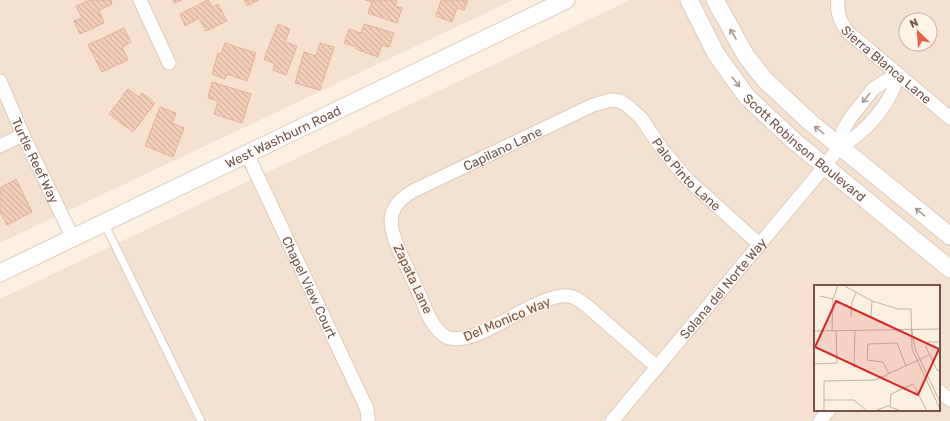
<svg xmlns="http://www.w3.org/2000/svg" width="950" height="421" font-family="Rubik,sans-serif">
  <defs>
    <pattern id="building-back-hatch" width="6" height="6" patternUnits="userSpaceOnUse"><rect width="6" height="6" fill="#f1ccb8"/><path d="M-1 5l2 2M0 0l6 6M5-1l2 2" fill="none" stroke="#c8a898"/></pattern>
  </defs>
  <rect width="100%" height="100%" fill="#fcf0e0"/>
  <g fill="#f4e1cf" fill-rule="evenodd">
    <polygon points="0,0 513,0 0,243"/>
    <path d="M630 0H950V421H0V299ZM906 20H930V44H906ZM815 286H939V410H815Z"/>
  </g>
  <g fill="url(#building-back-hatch)" stroke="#e4b298">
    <polygon points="90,0 111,0 112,4 99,10 104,23 80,34 74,21 82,18 76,6"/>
    <polygon points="173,0 182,0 174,3"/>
    <polygon points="208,0 213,7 218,4 227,21 206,31 199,18 185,26 180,14"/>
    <polygon points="244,0 259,0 247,6"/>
    <polygon points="365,0 397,0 395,6 402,8 397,23 368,13 372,2"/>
    <polygon points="441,0 468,0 464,10 457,8 452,22 436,16"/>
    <polygon points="278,24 290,29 285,42 297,46 286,75 273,70 275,64 264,59"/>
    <polygon points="364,24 394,33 389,47 382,45 378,57 356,49 357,47 344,43 349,29 361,33"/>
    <polygon points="124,28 131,42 122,47 128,60 102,72 88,45"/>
    <polygon points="225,43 256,53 247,81 227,74 225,79 212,74 218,53 221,54"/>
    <polygon points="320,43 334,47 320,90 295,83 304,52 316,56"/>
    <polygon points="212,82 251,94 242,123 214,114 218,101 208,98"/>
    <polygon points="128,89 139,97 142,93 155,103 133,132 109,114"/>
    <polygon points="160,107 176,113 172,123 184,128 173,157 145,146"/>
    <polygon points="16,179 32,212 7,225 0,212 0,188"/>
  </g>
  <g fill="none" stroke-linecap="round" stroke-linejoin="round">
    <g stroke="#e0ccbc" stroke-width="9">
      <polyline id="service" points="104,223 201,421"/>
    </g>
    <g stroke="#e0ccbc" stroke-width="15">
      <g id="minor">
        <polyline points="140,0 169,63"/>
        <path id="s1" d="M838 0C836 12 840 22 848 32L950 118"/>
        <path id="s2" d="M0 81 23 135 73 238"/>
        <polyline points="0,146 23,135"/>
        <path id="s3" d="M247 154 367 409 368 421"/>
        <path id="s4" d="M657 367 587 306C582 302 576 297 569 296 536 291 468 357 442 334 429 323 424 304 417 289 409 271 398 252 393 233 387 213 396 201 413 191L593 105 611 100 620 101 628 106 641 118 662 149 687 179 759 244"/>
        <polyline points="939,391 950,400"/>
        <path id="s5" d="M612 421 825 166 840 146 843 130 851 117 873 89 885 81 897 75C894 101 863 136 840 146"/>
        <polyline points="820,421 829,410"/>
      </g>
    </g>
    <g stroke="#e0ccbc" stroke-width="19">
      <g id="tertiary">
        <path id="s6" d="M689 0 716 54 747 97 793 140 950 269"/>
        <polyline points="715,0 746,56 765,80 811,123 950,236"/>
        <path id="s7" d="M0 273 566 0"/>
      </g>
    </g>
    <use href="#service" stroke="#fff" stroke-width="7"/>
    <use href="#minor" stroke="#fff" stroke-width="13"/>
    <use href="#tertiary" stroke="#fff" stroke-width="17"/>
  </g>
  <defs><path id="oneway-shaft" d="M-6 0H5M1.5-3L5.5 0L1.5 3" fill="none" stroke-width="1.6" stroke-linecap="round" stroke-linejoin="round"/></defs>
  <g stroke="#ab9991">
    <use href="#oneway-shaft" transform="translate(733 34) rotate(-121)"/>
    <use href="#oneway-shaft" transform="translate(736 82) rotate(53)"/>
    <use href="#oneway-shaft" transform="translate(866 98) rotate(129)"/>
    <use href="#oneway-shaft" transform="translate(819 130) rotate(-142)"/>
    <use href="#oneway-shaft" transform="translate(920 212) rotate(-141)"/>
  </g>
  <g text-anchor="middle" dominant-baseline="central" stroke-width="3" stroke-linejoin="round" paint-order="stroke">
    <g font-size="13" fill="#735548" stroke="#fff4e6">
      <text stroke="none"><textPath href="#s1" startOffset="85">Sierra Blanca Lane</textPath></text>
      <text stroke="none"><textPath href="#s7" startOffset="314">West Washburn Road</textPath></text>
      <text stroke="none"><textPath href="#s6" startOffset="190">Scott Robinson Boulevard</textPath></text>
      <text stroke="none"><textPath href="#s4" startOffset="514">Capilano Lane</textPath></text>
      <text stroke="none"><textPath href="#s2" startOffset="87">Turtle Reef Way</textPath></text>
      <text stroke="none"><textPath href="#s4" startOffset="742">Palo Pinto Lane</textPath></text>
      <text transform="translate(413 279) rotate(65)">Zapata Lane</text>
      <text stroke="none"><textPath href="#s3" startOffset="147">Chapel View Court</textPath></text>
      <text stroke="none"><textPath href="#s5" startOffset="173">Solana del Norte Way</textPath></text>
      <text transform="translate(507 319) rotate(-23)">Del Monico Way</text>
    </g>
  </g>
  <g transform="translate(814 285)">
    <rect width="126" height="126" fill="#fcf0e0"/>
    <path fill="none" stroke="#c5b2a3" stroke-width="1" d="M29 0 58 16 84 24H97L98 64 126 124M6 11 19 14M37 32 38 17 42 8M57 32 58 16M98 45 101 64 126 117M0 46 126 44M18 46 19 14 24 0M126 57H114L112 62 123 85 126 86M0 79 23 78 22 46M40 83 41 45M75 89 69 77 53 75 54 59 83 58 92 81M10 115H40L53 126M76 121 77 109 99 99 113 126M10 126V96L61 95 115 70M60 126 74 121 87 126"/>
    <path fill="#d62828" fill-opacity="0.15" stroke="#d62828" stroke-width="2" d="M22 16 125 64 104 110 1 62Z"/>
    <rect width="126" height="126" fill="none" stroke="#735548" stroke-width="2"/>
  </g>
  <g transform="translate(918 32) rotate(335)"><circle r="19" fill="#fff4e6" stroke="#c7b4a7"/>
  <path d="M0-3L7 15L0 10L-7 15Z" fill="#e76244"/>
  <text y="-6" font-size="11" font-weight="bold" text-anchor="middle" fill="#735548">N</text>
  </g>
</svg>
